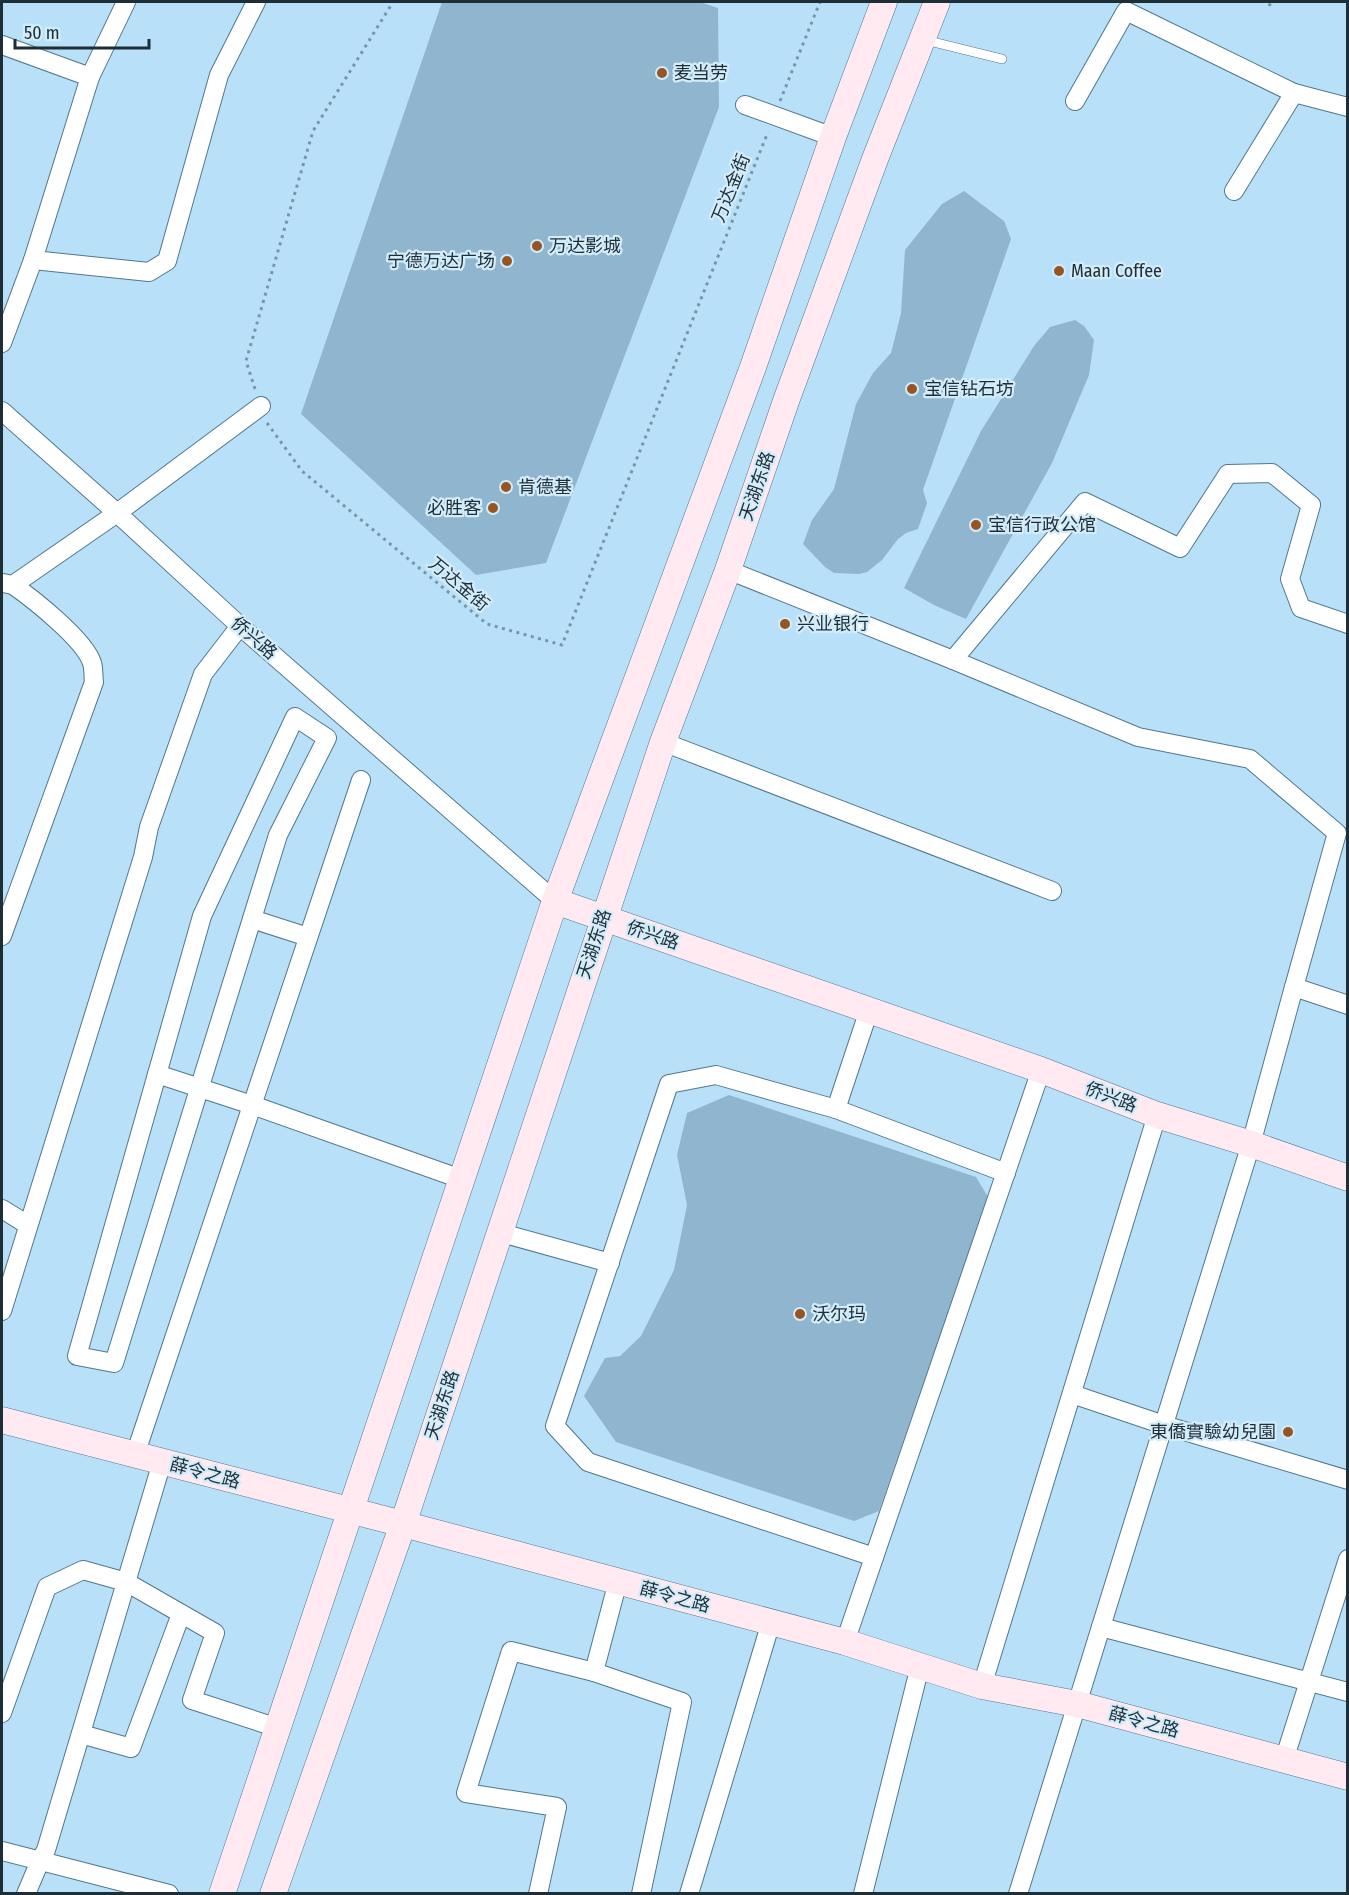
<svg xmlns="http://www.w3.org/2000/svg" width="1349" height="1895" font-family="'Fira Sans Condensed','Noto Sans SC',sans-serif">
  <rect width="100%" height="100%" fill="#b8e1f9"/>
  <g fill="#8fb6ce">
    <polygon points="442,2 700,2 718,8 719,107 546,563 476,575 301,414"/>
    <polygon points="964,191 1004,221 1011,239 923,490 927,503 918,529 906,533 898,539 882,560 867,572 859,574 834,573 825,567 803,544 812,520 834,489 856,404 873,373 891,353 901,313 905,250 942,204"/>
    <polygon points="1075,320 1084,326 1094,340 1089,375 1052,463 966,619 934,605 904,588 981,431 1034,346 1050,327"/>
    <polygon points="729,1095 976,1177 988,1197 879,1511 854,1521 616,1442 584,1396 605,1358 620,1356 641,1336 674,1270 687,1205 677,1155 687,1113"/>
  </g>
  <g fill="none" stroke-linecap="round" stroke-linejoin="round">
    <g stroke="#51778d" stroke-width="10">
      <polyline id="lane" points="925,40 1002,59"/>
    </g>
    <g stroke="#51778d" stroke-width="20">
      <g id="street">
        <polyline points="2,45 90,77"/>
        <polyline points="1075,101 1126,11 1294,93"/>
        <polyline points="745,105 833,137"/>
        <polyline points="1234,191 1294,93 1348,107"/>
        <polyline points="33,260 149,272 167,261 219,75 256,2"/>
        <polyline points="2,343 33,260 90,77 126,2"/>
        <polyline points="2,411 117,513 240,626 555,901"/>
        <polyline points="728,570 953,660 1138,737 1250,759 1337,833 1294,987"/>
        <polyline points="3,583 13,585 117,513 261,406"/>
        <polyline points="953,660 1085,502 1180,548 1228,474 1272,473 1311,505 1290,579 1301,608 1348,624"/>
        <polygon points="295,717 327,738 278,835 114,1363 77,1356 202,916"/>
        <polyline points="663,742 1052,891"/>
        <polyline points="252,919 308,937"/>
        <path d="M2 936 94 682C93 676 94 669 92 663 85 640 33 599 13 585"/>
        <polyline points="869,1010 836,1109 716,1075 669,1084 555,1426 588,1462 874,1557"/>
        <polyline points="157,1074 252,1105 461,1179"/>
        <polyline points="836,1109 1006,1173"/>
        <polyline points="2,1209 28,1225"/>
        <polyline points="498,1232 610,1263"/>
        <polyline points="2,1311 143,857 149,827 203,674 240,626"/>
        <polyline points="1072,1394 1164,1425 1348,1480"/>
        <polyline points="135,1455 361,780"/>
        <polyline points="1101,1627 1348,1692"/>
        <polyline points="845,1642 1041,1070"/>
        <polyline points="594,1672 618,1581"/>
        <polyline points="982,1686 1157,1115"/>
        <polyline points="2,1713 47,1587 83,1570 126,1582 215,1633 192,1700 278,1728"/>
        <polyline points="81,1734 131,1748 181,1614"/>
        <polyline points="1284,1760 1348,1559"/>
        <polyline points="2,1851 169,1894"/>
        <polyline points="26,1894 40,1861 46,1850 162,1462"/>
        <polyline points="538,1894 557,1807 466,1793 511,1651 594,1672 682,1702 641,1894"/>
        <polyline points="689,1894 771,1622"/>
        <polyline points="863,1894 920,1666"/>
        <polyline points="1018,1894 1251,1144 1294,987 1348,1005"/>
      </g>
    </g>
    <g stroke="#51778d" stroke-width="27">
      <g id="secondary">
        <polyline points="555,901 1041,1070 1157,1115 1251,1144 1348,1178"/>
        <polyline points="2,1420 403,1524 845,1642 982,1686 1077,1704 1348,1777"/>
        <polyline points="222,1894 555,901 753,367 833,137 884,2"/>
        <polyline points="273,1894 403,1524 663,742 728,570 786,401 875,159 937,2"/>
      </g>
    </g>
    <g stroke="#7896a8" stroke-width="3" stroke-dasharray="3 4.5" stroke-linecap="butt">
      <polyline points="1269,6 1271,2"/>
      <polyline points="780,101 820,2"/>
      <polyline points="255,389 246,361 313,131 393,2"/>
      <polyline points="267,423 302,471 487,624 562,645 768,132"/>
    </g>
    <use href="#lane" stroke="#fff" stroke-width="9"/>
    <use href="#street" stroke="#fff" stroke-width="18"/>
    <use href="#secondary" stroke="#ffeaf2" stroke-width="26"/>
  </g>
  <g fill="#975523" stroke="#d3ecfa" stroke-width="2">
    <circle cx="662" cy="73" r="6"/>
    <circle cx="537" cy="246" r="6"/>
    <circle cx="507" cy="261" r="6"/>
    <circle cx="1059" cy="271" r="6"/>
    <circle cx="912" cy="389" r="6"/>
    <circle cx="506" cy="487" r="6"/>
    <circle cx="493" cy="508" r="6"/>
    <circle cx="976" cy="525" r="6"/>
    <circle cx="785" cy="624" r="6"/>
    <circle cx="800" cy="1314" r="6"/>
    <circle cx="1288" cy="1432" r="6"/>
  </g>
  <g text-anchor="middle" dominant-baseline="central" stroke-width="4.5" stroke-linejoin="round" paint-order="stroke">
    <g font-size="18" fill="#1e2e37" stroke="#d3ecfa" text-anchor="start">
      <text x="674" y="73">麦当劳</text>
      <text x="549" y="246">万达影城</text>
      <text x="495" y="261" text-anchor="end">宁德万达广场</text>
      <text x="1071" y="271">Maan Coffee</text>
      <text x="924" y="389">宝信钻石坊</text>
      <text x="518" y="487">肯德基</text>
      <text x="481" y="508" text-anchor="end">必胜客</text>
      <text x="988" y="525">宝信行政公馆</text>
      <text x="797" y="624">兴业银行</text>
      <text x="812" y="1314">沃尔玛</text>
      <text x="1276" y="1432" text-anchor="end">東僑實驗幼兒園</text>
    </g>
    <g font-size="18" fill="#1e2e37" stroke="#d3ecfa">
      <text transform="translate(731 188) rotate(-68)">万达金街</text>
      <text transform="translate(757 486) rotate(-71)">天湖东路</text>
      <text transform="translate(459 584) rotate(40)">万达金街</text>
      <text transform="translate(254 638) rotate(41)">侨兴路</text>
      <text transform="translate(653 935) rotate(19)">侨兴路</text>
      <text transform="translate(594 944) rotate(-72)">天湖东路</text>
      <text transform="translate(1111 1097) rotate(21)">侨兴路</text>
      <text transform="translate(442 1405) rotate(-72)">天湖东路</text>
      <text transform="translate(205 1473) rotate(15)">薛令之路</text>
      <text transform="translate(675 1597) rotate(15)">薛令之路</text>
      <text transform="translate(1144 1722) rotate(15)">薛令之路</text>
    </g>
  </g>
  <rect width="1349" height="1895" fill="none" stroke="#1e2e37" stroke-width="6"/>
  <path d="M15 39v9h134v-9" fill="none" stroke="#1e2e37" stroke-width="3"/>
  <text x="24" y="39" font-size="18" fill="#1e2e37" stroke="#d3ecfa" stroke-width="4.5" paint-order="stroke">50 m</text>
</svg>
